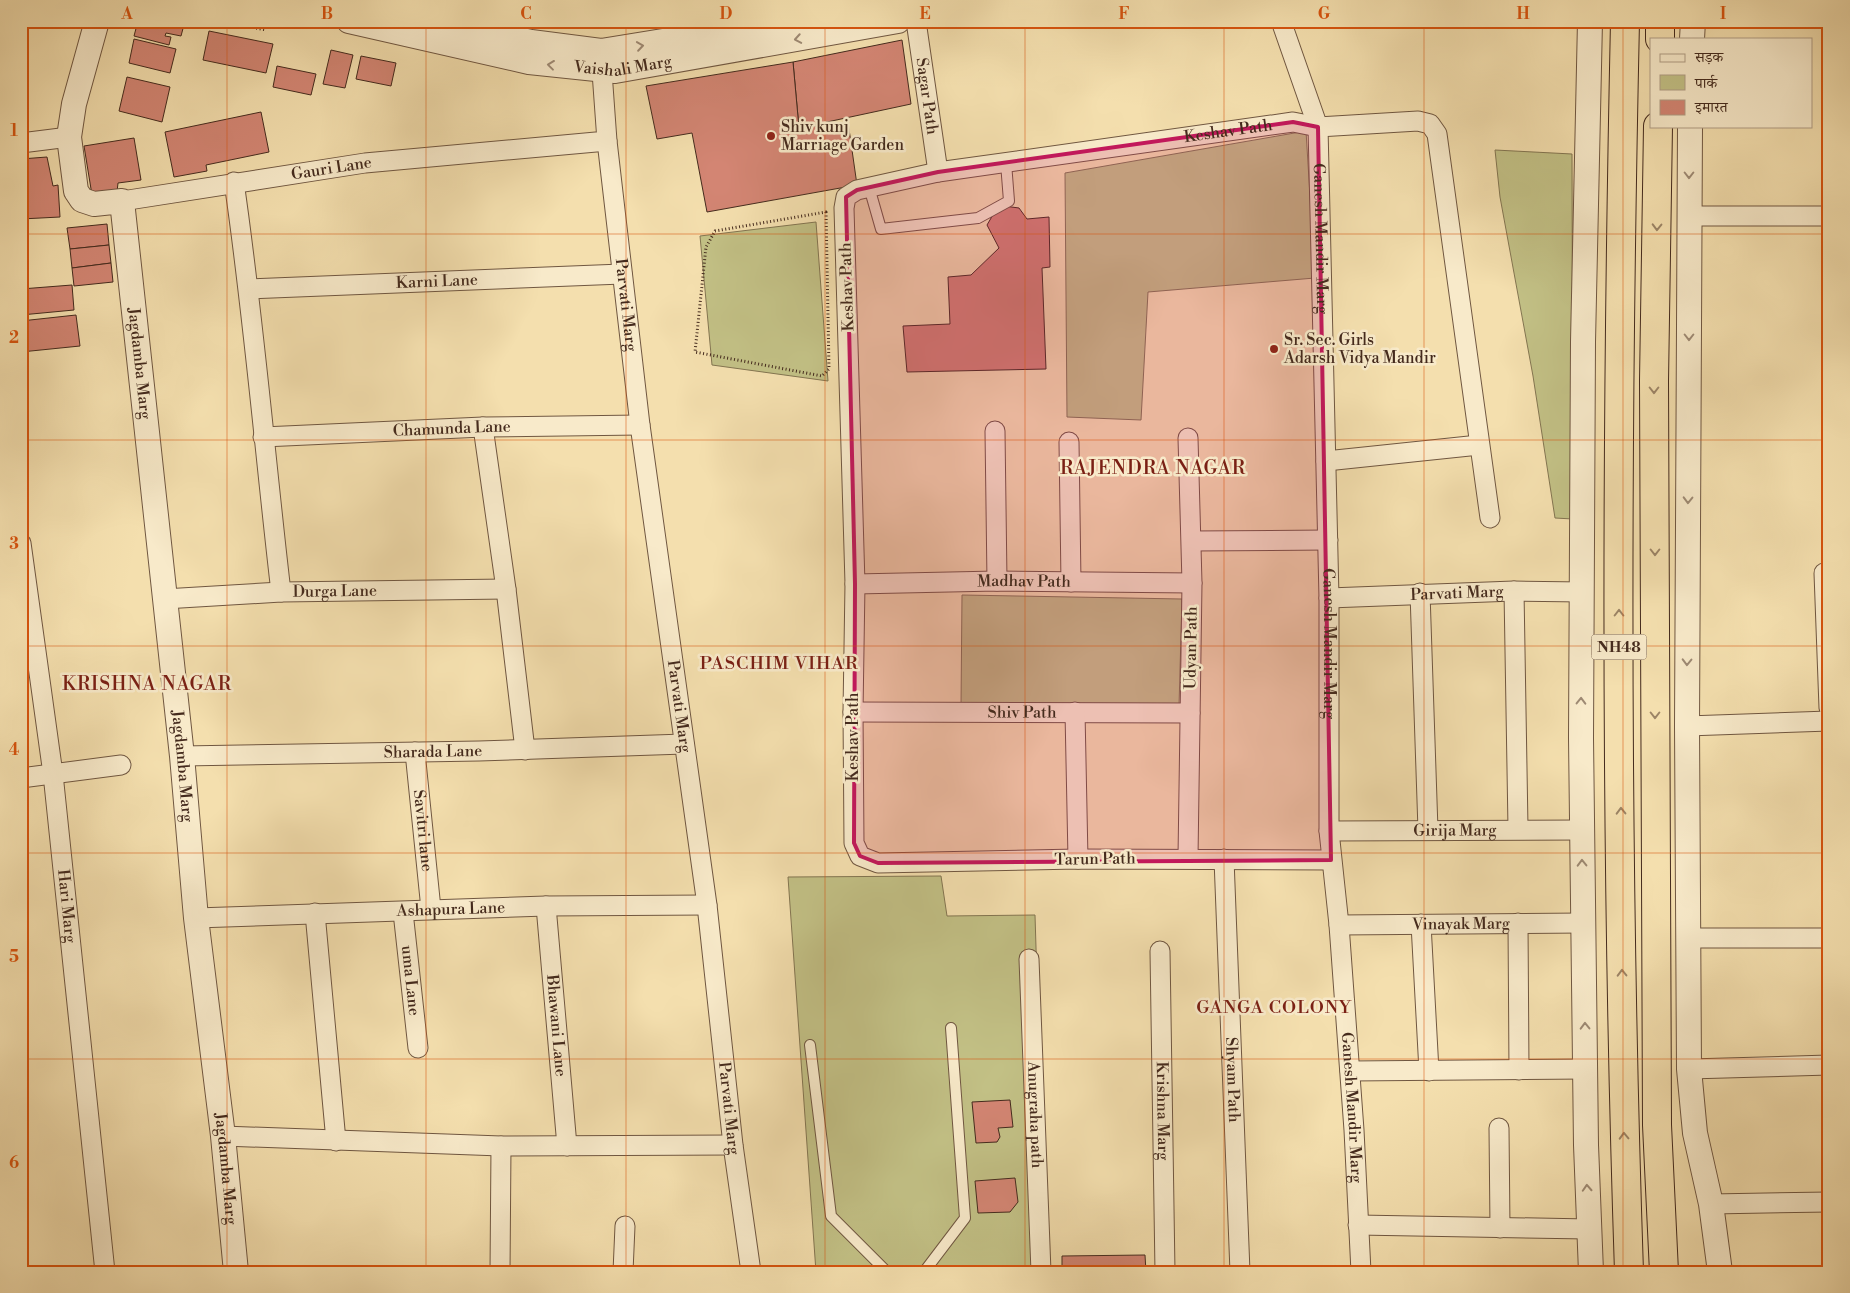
<svg xmlns="http://www.w3.org/2000/svg" width="1850" height="1293" font-family="'Libre Bodoni','Noto Serif Devanagari',serif">
  <rect width="100%" height="100%" fill="#f4dfae"/>
  <filter id="stains"><feTurbulence type="fractalNoise" baseFrequency=".004" numOctaves="4"/><feColorMatrix values="0 0 0 0 .2 0 0 0 0 .09 0 0 0 0 .02 0 0 0 .5 -.17"/></filter>
  <radialGradient id="worn" r=".72"><stop offset=".6" stop-color="#630" stop-opacity="0"/><stop offset="1" stop-color="#630" stop-opacity=".3"/></radialGradient>
  <g fill="#c2c085" stroke="#837551">
    <polygon points="1306,131 1315,278 1148,292 1141,420 1067,417 1065,173"/>
    <polygon points="1495,150 1572,154 1573,519 1555,518 1533,376 1500,197"/>
    <polygon points="816,222 828,381 712,365 700,236"/>
    <polygon points="962,595 1182,599 1179,706 961,705"/>
    <polygon points="941,876 947,916 1035,915 1046,1272 816,1272 788,877"/>
  </g>
  <g fill="#d38573" stroke="#442a1d">
    <polygon points="138,21 185,21 181,36 166,33 165,36 171,37 169,45 134,36"/>
    <polygon points="209,31 273,44 266,73 203,60"/>
    <polygon points="134,39 176,49 170,73 129,63"/>
    <polygon points="902,40 911,104 799,128 793,62"/>
    <polygon points="331,50 353,55 345,88 323,84"/>
    <polygon points="361,56 396,63 391,86 356,79"/>
    <polygon points="793,62 799,128 848,122 857,185 707,212 692,133 657,139 646,86"/>
    <polygon points="277,66 316,74 311,95 273,87"/>
    <polygon points="127,77 170,87 162,122 119,111"/>
    <polygon points="261,112 269,152 206,165 207,171 174,177 165,132"/>
    <polygon points="134,138 141,180 118,183 117,192 92,195 84,146"/>
    <polygon points="47,157 53,186 58,185 60,217 21,219 21,159"/>
    <polygon points="1004,206 1019,208 1027,219 1049,217 1050,267 1042,268 1046,369 907,372 903,326 950,324 948,277 971,275 999,248 987,225 994,213"/>
    <polygon points="107,224 109,245 70,249 67,228"/>
    <polygon points="109,245 111,263 72,268 70,249"/>
    <polygon points="111,263 113,282 74,286 72,268"/>
    <polygon points="72,285 74,310 21,315 21,289"/>
    <polygon points="76,315 80,346 21,352 21,321"/>
    <polygon points="1010,1100 1013,1127 998,1128 1000,1137 997,1142 976,1143 972,1102"/>
    <polygon points="1015,1178 1018,1202 1010,1212 978,1213 975,1181"/>
    <polygon points="1145,1255 1146,1272 1062,1272 1062,1256"/>
  </g>
  <g fill="none" stroke-linecap="round" stroke-linejoin="round">
    <g stroke="#705741" stroke-width="12">
      <g id="service">
        <polyline points="869,187 881,229 978,218 1009,201 1006,163"/>
        <polyline points="810,1045 831,1216 887,1272"/>
        <polyline points="924,1272 965,1218 951,1028"/>
      </g>
    </g>
    <g stroke="#705741" stroke-width="21">
      <g id="minor">
        <path id="s1" d="M916 21 938 172"/>
        <path id="s2" d="M1281 21 1318 127 1329 598V831L1339 925 1354 1130 1361 1272"/>
        <path id="s3" d="M607 141 640 425 707 905 733 1145 751 1272"/>
        <polyline points="21,143 69,137"/>
        <path d="M234 182C254 319 265 456 281 592"/>
        <path id="s4" d="M122 201 365 163 607 141 601 58"/>
        <polyline points="1689,216 1829,216"/>
        <path id="s5" d="M249 289 622 274"/>
        <polyline points="483,427 506,589 525,750"/>
        <polyline points="995,431 997,581"/>
        <path id="s6" d="M263 437 483 427 640 425"/>
        <polyline points="1188,438 1192,583 1188,858"/>
        <polyline points="1069,442 1071,582"/>
        <polyline points="1326,461 1479,445"/>
        <polyline points="1192,541 1328,540"/>
        <path id="s7" d="M21 543 53 774 105 1272"/>
        <polyline points="1824,573 1829,708"/>
        <path id="s8" d="M855 584 997 581 1192 583"/>
        <polyline points="1514,591 1518,828"/>
        <polyline points="1420,593 1428,830"/>
        <path id="s9" d="M1329 598 1514 591 1583 592"/>
        <path id="s10" d="M164 599 281 592 506 589"/>
        <path id="s11" d="M853 712 1190 713"/>
        <polyline points="1075,712 1078,859"/>
        <polyline points="1687,726 1829,721"/>
        <path id="s12" d="M415 752 431 909"/>
        <path id="s13" d="M182 756 479 751 684 744"/>
        <polyline points="21,778 121,765"/>
        <path id="s14" d="M1329 831 1582 830"/>
        <path id="s15" d="M1224 859 1240 1272"/>
        <path id="s16" d="M1331 860 1078 859 878 863 860 856 854 843 853 712 855 584 844 208 846 197 857 190 938 172 1293 122 1318 127 1418 121 1430 124 1437 134 1490 518"/>
        <path id="s17" d="M546 906 567 1146"/>
        <path id="s18" d="M403 912 418 1048"/>
        <polyline points="315,913 336,1141"/>
        <path id="s19" d="M196 918 546 906 707 905"/>
        <polyline points="1518,923 1519,1070"/>
        <polyline points="1421,924 1429,1071"/>
        <path id="s20" d="M1339 925 1583 923"/>
        <polyline points="1687,938 1829,938"/>
        <path id="s21" d="M1160 951 1165 1272"/>
        <path id="s22" d="M1029 959 1041 1272"/>
        <polyline points="1689,1069 1829,1065"/>
        <polyline points="1350,1071 1586,1069"/>
        <polyline points="1499,1128 1500,1228"/>
        <polyline points="223,1136 501,1146 733,1145"/>
        <polyline points="1711,1204 1829,1202"/>
        <polyline points="1358,1225 1589,1229"/>
        <polyline points="500,1272 501,1146"/>
        <polyline points="623,1272 625,1226"/>
      </g>
    </g>
    <g stroke="#705741" stroke-width="26">
      <g id="tertiary">
        <path id="s23" d="M97 21 74 104 69 137 76 191 82 200 94 204 122 201 182 756 196 918 223 1136 236 1272"/>
        <path id="s24" d="M349 21 529 62 615 71 898 21"/>
        <polyline points="437,21 531,42 601,51 787,21"/>
        <polyline points="1590,21 1583,342 1581,738 1586,1145 1591,1272"/>
        <polyline points="1692,39 1693,21"/>
        <polyline points="1690,126 1687,726 1689,1069 1695,1133 1711,1204 1720,1272"/>
      </g>
    </g>
    <g stroke="#442a1d" stroke-width="30">
      <g id="trunk">
        <path d="M1625 21C1616 438 1615 855 1629 1272"/>
        <polyline points="1660,39 1660,21"/>
        <polyline points="1658,126 1654,381 1657,1125 1664,1272"/>
      </g>
    </g>
    <g stroke="#442a1d" stroke-width="3" stroke-dasharray="1 2.5" stroke-linecap="butt">
      <polyline points="222,21 266,30"/>
      <polygon points="826,212 829,369 822,376 695,352 706,247 715,231"/>
    </g>
    <use href="#service" stroke="#f8eaca" stroke-width="10"/>
    <use href="#minor" stroke="#f8eaca" stroke-width="19"/>
    <use href="#tertiary" stroke="#f8eaca" stroke-width="24"/>
    <use href="#trunk" stroke="#f4dfae" stroke-width="28"/>
  </g>
  <defs><path id="oneway-chevron" d="M-2-3.5L2.5 0L-2 3.5" fill="none" stroke-width="1.6" stroke-linecap="round" stroke-linejoin="round" transform="scale(1.25)"/></defs>
  <g stroke="#9e8a74">
    <use href="#oneway-chevron" transform="translate(798 39) rotate(170)"/>
    <use href="#oneway-chevron" transform="translate(640 46) rotate(-8)"/>
    <use href="#oneway-chevron" transform="translate(551 65) rotate(-173)"/>
    <use href="#oneway-chevron" transform="translate(1689 175) rotate(90)"/>
    <use href="#oneway-chevron" transform="translate(1689 337) rotate(90)"/>
    <use href="#oneway-chevron" transform="translate(1688 500) rotate(91)"/>
    <use href="#oneway-chevron" transform="translate(1687 662) rotate(91)"/>
    <use href="#oneway-chevron" transform="translate(1581 701) rotate(-89)"/>
    <use href="#oneway-chevron" transform="translate(1582 863) rotate(-91)"/>
    <use href="#oneway-chevron" transform="translate(1585 1026) rotate(-91)"/>
    <use href="#oneway-chevron" transform="translate(1587 1188) rotate(-93)"/>
  </g>
  <g stroke="#9c8466">
    <use href="#oneway-chevron" transform="translate(1657 227) rotate(91)"/>
    <use href="#oneway-chevron" transform="translate(1654 390) rotate(90)"/>
    <use href="#oneway-chevron" transform="translate(1655 552) rotate(90)"/>
    <use href="#oneway-chevron" transform="translate(1619 613) rotate(-90)"/>
    <use href="#oneway-chevron" transform="translate(1655 715) rotate(90)"/>
    <use href="#oneway-chevron" transform="translate(1621 811) rotate(-91)"/>
    <use href="#oneway-chevron" transform="translate(1622 973) rotate(-91)"/>
    <use href="#oneway-chevron" transform="translate(1624 1136) rotate(-92)"/>
  </g>
  <path fill="#c2185b" fill-opacity="0.2" stroke="#c2185b" stroke-width="4" stroke-linejoin="round" d="M1293 122 1318 127 1331 860 878 863 860 856 854 843 855 584 846 197 857 190 938 172Z"/>
  <path fill="none" stroke="#d8540e" stroke-width="1" stroke-opacity="0.55" d="M227 21V1272M426 21V1272M626 21V1272M825 21V1272M1025 21V1272M1224 21V1272M1424 21V1272M1623 21V1272M21 234H1829M21 440H1829M21 646H1829M21 853H1829M21 1059H1829"/>
  <g fill="#8f2418" stroke="#f8eaca" stroke-width="2">
    <circle cx="771" cy="136" r="5"/>
    <circle cx="1274" cy="349" r="5"/>
  </g>
  <g text-anchor="middle" dominant-baseline="central" stroke-width="5" stroke-linejoin="round" paint-order="stroke">
    <rect fill="#f8eaca" stroke="#7a6451" stroke-width="1" x="1591.5" y="634.5" width="55" height="25" rx="4"/>
    <g font-size="15" font-weight="bold" fill="#442a1d">
      <text x="1619" y="647">NH48</text>
    </g>
    <g font-size="16" fill="#442a1d" stroke="#f8eaca">
      <text stroke="none"><textPath href="#s24" startOffset="279">Vaishali Marg</textPath></text>
      <text stroke="none"><textPath href="#s1" startOffset="76">Sagar Path</textPath></text>
      <text stroke="none"><textPath href="#s16" startOffset="1522">Keshav Path</textPath></text>
      <text stroke="none"><textPath href="#s4" startOffset="212">Gauri Lane</textPath></text>
      <text stroke="none"><textPath href="#s2" startOffset="224">Ganesh Mandir Marg</textPath></text>
      <text stroke="none"><textPath href="#s5" startOffset="188">Karni Lane</textPath></text>
      <text transform="translate(847 287) rotate(-92)">Keshav Path</text>
      <text stroke="none"><textPath href="#s3" startOffset="165">Parvati Marg</textPath></text>
      <text stroke="none"><textPath href="#s23" startOffset="389">Jagdamba Marg</textPath></text>
      <text stroke="none"><textPath href="#s6" startOffset="189">Chamunda Lane</textPath></text>
      <text stroke="none"><textPath href="#s8" startOffset="169">Madhav Path</textPath></text>
      <text stroke="none"><textPath href="#s10" startOffset="171">Durga Lane</textPath></text>
      <text stroke="none"><textPath href="#s9" startOffset="128">Parvati Marg</textPath></text>
      <text stroke="none"><textPath href="#s2" startOffset="629">Ganesh Mandir Marg</textPath></text>
      <text transform="translate(1191 648) rotate(-89)">Udyan Path</text>
      <text stroke="none"><textPath href="#s3" startOffset="570">Parvati Marg</textPath></text>
      <text stroke="none"><textPath href="#s11" startOffset="169">Shiv Path</textPath></text>
      <text transform="translate(853 737) rotate(-90)">Keshav Path</text>
      <text stroke="none"><textPath href="#s13" startOffset="251">Sharada Lane</textPath></text>
      <text stroke="none"><textPath href="#s23" startOffset="794">Jagdamba Marg</textPath></text>
      <text stroke="none"><textPath href="#s14" startOffset="126">Girija Marg</textPath></text>
      <text stroke="none"><textPath href="#s12" startOffset="79">Savitri lane</textPath></text>
      <text transform="translate(1095 859) rotate(-1)">Tarun Path</text>
      <text stroke="none"><textPath href="#s7" startOffset="366">Hari Marg</textPath></text>
      <text stroke="none"><textPath href="#s19" startOffset="255">Ashapura Lane</textPath></text>
      <text stroke="none"><textPath href="#s20" startOffset="122">Vinayak Marg</textPath></text>
      <text stroke="none"><textPath href="#s18" startOffset="69">uma Lane</textPath></text>
      <text stroke="none"><textPath href="#s17" startOffset="120">Bhawani Lane</textPath></text>
      <text stroke="none"><textPath href="#s15" startOffset="221">Shyam Path</textPath></text>
      <text stroke="none"><textPath href="#s3" startOffset="975">Parvati Marg</textPath></text>
      <text stroke="none"><textPath href="#s2" startOffset="1094">Ganesh Mandir Marg</textPath></text>
      <text stroke="none"><textPath href="#s21" startOffset="160">Krishna Marg</textPath></text>
      <text stroke="none"><textPath href="#s22" startOffset="156">Anugraha path</textPath></text>
      <text stroke="none"><textPath href="#s23" startOffset="1199">Jagdamba Marg</textPath></text>
    </g>
    <g font-size="16" fill="#442a1d" stroke="#f8eaca" text-anchor="start">
      <text x="781" y="127">Shiv kunj<tspan x="781" dy="18">Marriage Garden</tspan></text>
      <text x="1284" y="340">Sr. Sec. Girls<tspan x="1284" dy="18">Adarsh Vidya Mandir</tspan></text>
    </g>
    <g font-size="18" letter-spacing="1" fill="#7a1f14" stroke="#f8eaca">
      <text x="779" y="663">PASCHIM VIHAR</text>
      <text x="1274" y="1007">GANGA COLONY</text>
    </g>
    <g font-size="19" letter-spacing="1" fill="#7a1f14" stroke="#f8eaca">
      <text x="1153" y="468">RAJENDRA NAGAR</text>
      <text x="147" y="684">KRISHNA NAGAR</text>
    </g>
  </g>
  <rect width="1850" height="1293" fill="none" stroke="#f4dfae" stroke-width="55"/>
  <rect x="1650" y="38" width="162" height="90" fill="#f8eaca" stroke="#b09d85"/>
  <rect x="1660" y="54" width="25" height="8" fill="#f8eaca" stroke="#b09d85"/>
  <text x="1695" y="62" font-size="15" fill="#442a1d">सड़क</text>
  <rect x="1660" y="75" width="25" height="15" fill="#c2c085" stroke="#b09d85"/>
  <text x="1695" y="88" font-size="15" fill="#442a1d">पार्क</text>
  <rect x="1660" y="100" width="25" height="15" fill="#d38573" stroke="#b09d85"/>
  <text x="1695" y="112" font-size="15" fill="#442a1d">इमारत</text>
  <rect x="28" y="28" width="1794" height="1238" fill="none" stroke="#d8540e" stroke-width="2"/>
  <g font-size="16" text-anchor="middle" font-weight="bold" fill="#d8540e">
    <text x="127" y="19">A</text>
    <text x="327" y="19">B</text>
    <text x="526" y="19">C</text>
    <text x="726" y="19">D</text>
    <text x="925" y="19">E</text>
    <text x="1124" y="19">F</text>
    <text x="1324" y="19">G</text>
    <text x="1523" y="19">H</text>
    <text x="1723" y="19">I</text>
    <text x="14" y="136">1</text>
    <text x="14" y="343">2</text>
    <text x="14" y="549">3</text>
    <text x="14" y="755">4</text>
    <text x="14" y="962">5</text>
    <text x="14" y="1168">6</text>
  </g>
  <rect width="100%" height="100%" filter="url(#stains)"/>
  <rect width="100%" height="100%" fill="url(#worn)"/>
</svg>
